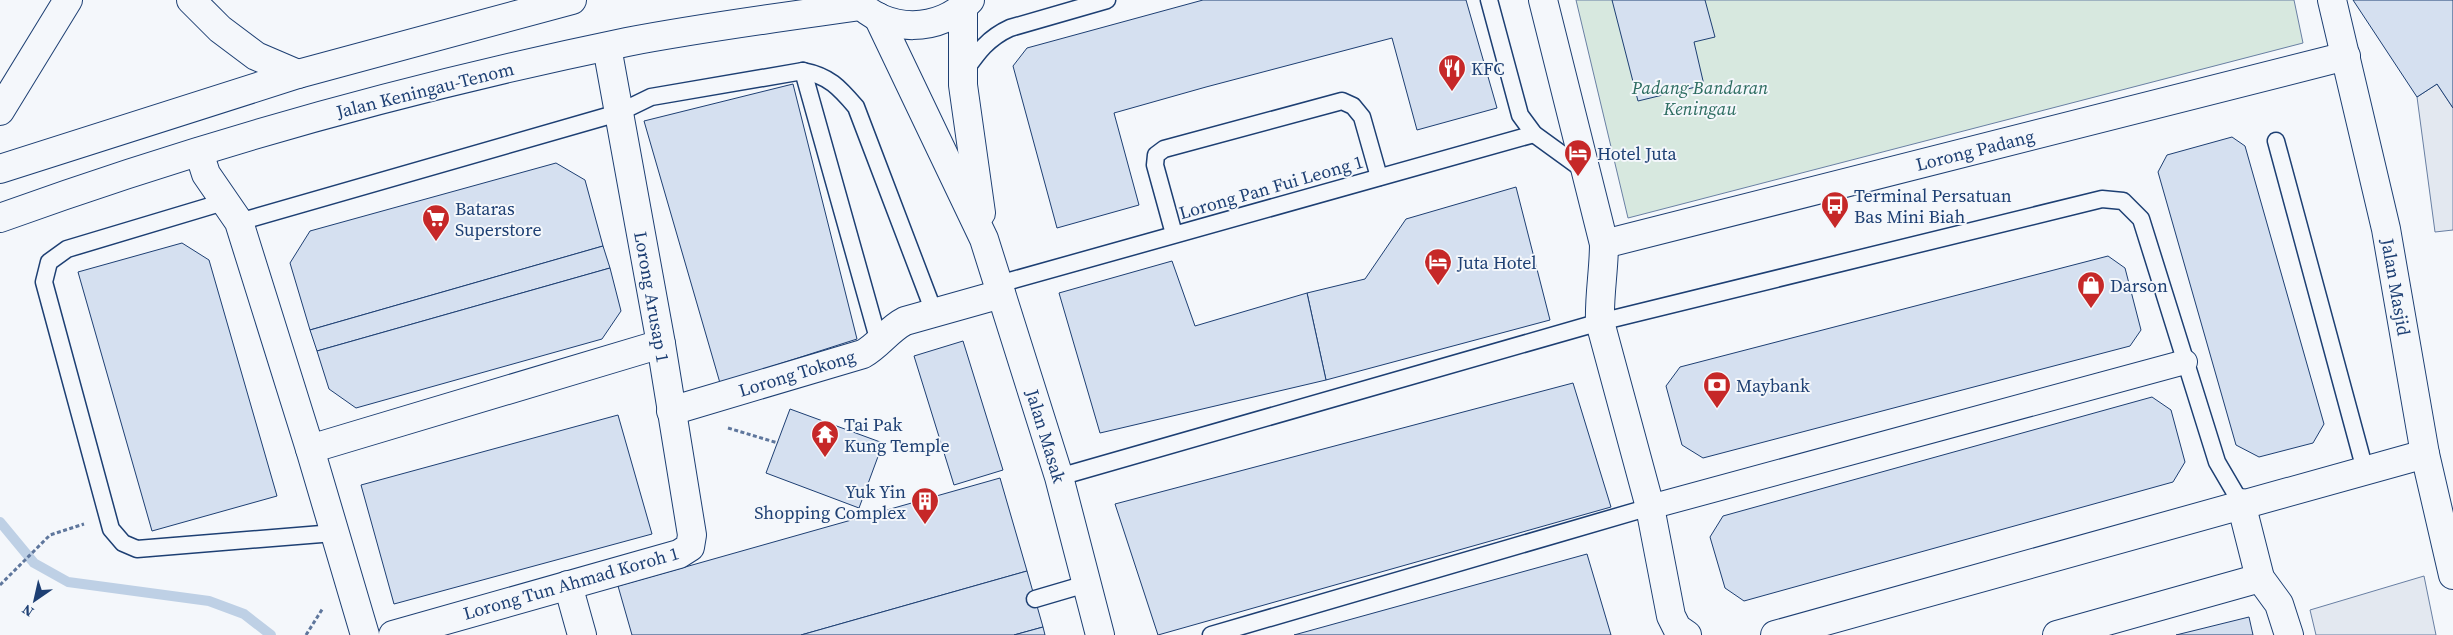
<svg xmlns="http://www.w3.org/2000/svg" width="2453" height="635" font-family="'Source Serif 4',serif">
  <rect width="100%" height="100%" fill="#f4f7fb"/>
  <polygon fill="#d7e8df" stroke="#687fa3" points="1576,0 2294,0 2303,43 1628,218"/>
  <g fill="#e3e8f0" stroke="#687fa3">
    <polygon points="2437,84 2453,108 2453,230 2435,232 2417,97"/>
    <polygon points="2424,576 2436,635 2316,635 2310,610"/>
  </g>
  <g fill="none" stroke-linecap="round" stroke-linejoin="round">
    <polyline stroke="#bed0e5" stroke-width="10" points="0,522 34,563 68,582 209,601 244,614 271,635"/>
  </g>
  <g fill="#d5e0f0" stroke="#1d3f73">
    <polygon points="1203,0 1466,0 1497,108 1417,130 1392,38 1206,87 1114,113 1139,205 1057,228 1013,66 1027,48"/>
    <polygon points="1612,0 1705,0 1715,37 1694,42 1704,85 1638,101"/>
    <polygon points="2353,0 2453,0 2453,108 2437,84 2417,97"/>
    <polygon points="793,84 857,339 720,383 644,121"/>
    <polygon points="2232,137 2245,146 2324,424 2313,443 2259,457 2236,445 2158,172 2167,155"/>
    <polygon points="556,163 585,180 603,246 310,330 290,263 310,231"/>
    <polygon points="1516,187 1550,320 1326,380 1307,293 1365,279 1406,219"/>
    <polygon points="182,243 209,260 277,496 152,531 78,272"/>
    <polygon points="603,246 610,268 317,351 310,330"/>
    <polygon points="2108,256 2125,268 2141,330 2130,346 1703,458 1682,445 1666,386 1680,367"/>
    <polygon points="1172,261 1195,326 1307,293 1326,380 1100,433 1059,293"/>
    <polygon points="610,268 621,311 602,339 356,408 329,389 317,351"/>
    <polygon points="963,341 1003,470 954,485 914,356"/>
    <polygon points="1573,383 1611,507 1158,635 1115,504"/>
    <polygon points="2152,397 2171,410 2185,462 2173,482 1744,601 1725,588 1710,537 1723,516"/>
    <polygon points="790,409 883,443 859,508 766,473"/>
    <polygon points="618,415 652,534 394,604 361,485"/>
    <polygon points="1000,478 1027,571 801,635 632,635 618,586"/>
    <polygon points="1587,554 1611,635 1294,635"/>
    <polygon points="1027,571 1043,627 1014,635 801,635"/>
    <polygon points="2249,617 2253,635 2176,635"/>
    <polygon points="1043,627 1045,635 1014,635"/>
  </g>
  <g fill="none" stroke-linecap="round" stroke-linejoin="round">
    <g stroke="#1d3f73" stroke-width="19">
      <g id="service">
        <polyline points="1489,0 1520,115 1534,134 1585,171"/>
        <polyline points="803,71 879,342"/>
        <path d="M964 72C978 52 988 38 1010 28L1107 0"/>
        <polyline points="2276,141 2365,470"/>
        <polyline points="227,201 67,249 49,262 44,282 111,529 123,543 137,549 334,533"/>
        <path d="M239 222 618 113 651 97 803 71C829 76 839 87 856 107L934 312"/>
        <polyline points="1174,234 1155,165 1156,155 1164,149 1342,101 1353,106 1362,117 1379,177"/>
        <polyline points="999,284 1534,134"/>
        <polyline points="1059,477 1600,322 2102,199 2123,201 2141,219 2217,462 2241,503"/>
        <polyline points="1035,599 1086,584"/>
        <polyline points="1211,635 1650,507"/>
      </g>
    </g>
    <g stroke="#1d3f73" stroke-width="26">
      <polyline id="pedestrian" points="1650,507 2185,362"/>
    </g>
    <g stroke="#1d3f73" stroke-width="30">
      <g id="minor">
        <path d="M1543 0 1604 244C1604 270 1599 296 1600 322L1650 507 1671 616 1677 628 1687 635"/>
        <polyline points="199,152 206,174 239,222 310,449 365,635"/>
        <polyline points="1604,244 2346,56"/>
        <path d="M671 411 863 354C879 345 889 329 905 321L1001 294"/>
        <polyline points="310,449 661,344"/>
        <polyline points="2241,503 2260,578 2279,604 2289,635"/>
        <polyline points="568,585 582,635"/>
        <polyline points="393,635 679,554 690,547 692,535 661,344 607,47"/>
        <polyline points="1775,635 2425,454"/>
        <polyline points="2057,635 2260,578"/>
      </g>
    </g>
    <g stroke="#1d3f73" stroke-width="30">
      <g id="tertiary">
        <polyline points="2332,0 2386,229 2425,454 2453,575"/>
        <polyline points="963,8 963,85 981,213"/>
        <polyline points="878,17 984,239 1059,477 1100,635"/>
      </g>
    </g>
    <g stroke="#1d3f73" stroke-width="30">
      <g id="primary">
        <polyline points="191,0 220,29 256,56 298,74"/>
        <path d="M856 0C885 34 941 33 970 0"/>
        <polyline points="0,111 68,0"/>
        <polyline points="0,169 298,74 572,0"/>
        <path d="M0 218C204 144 415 86 627 42 705 27 783 17 861 6"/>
      </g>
    </g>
    <g stroke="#5e769c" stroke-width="3" stroke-dasharray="4 2.5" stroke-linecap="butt">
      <polyline points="728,428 778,443"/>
      <polyline points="0,585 50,535 84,524"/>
      <polyline points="306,635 323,608"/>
    </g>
    <use href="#service" stroke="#f4f7fb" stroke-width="16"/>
    <use href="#pedestrian" stroke="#f4f7fb" stroke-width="24"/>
    <use href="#minor" stroke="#f4f7fb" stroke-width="28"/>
    <use href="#tertiary" stroke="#f4f7fb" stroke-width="28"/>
    <use href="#primary" stroke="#f4f7fb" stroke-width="28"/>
  </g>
  <defs>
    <g id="restaurant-pin" transform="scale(1.4375)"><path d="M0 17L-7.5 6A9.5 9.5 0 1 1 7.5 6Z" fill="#c62828" stroke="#f4f7fb"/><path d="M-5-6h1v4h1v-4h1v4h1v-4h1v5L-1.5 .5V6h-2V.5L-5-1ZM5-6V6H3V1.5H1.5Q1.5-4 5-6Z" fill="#fff"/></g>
    <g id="hotel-pin" transform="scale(1.4375)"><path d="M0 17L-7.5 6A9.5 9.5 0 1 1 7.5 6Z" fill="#c62828" stroke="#f4f7fb"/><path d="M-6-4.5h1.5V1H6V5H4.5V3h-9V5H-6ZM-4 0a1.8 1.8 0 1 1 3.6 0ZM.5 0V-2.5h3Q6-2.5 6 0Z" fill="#fff"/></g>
    <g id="bus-pin" transform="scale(1.4375)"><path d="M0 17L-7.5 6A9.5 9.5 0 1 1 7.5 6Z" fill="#c62828" stroke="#f4f7fb"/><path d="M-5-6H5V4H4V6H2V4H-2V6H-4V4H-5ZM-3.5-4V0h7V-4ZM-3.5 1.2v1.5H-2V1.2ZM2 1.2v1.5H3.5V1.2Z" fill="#fff"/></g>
    <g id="supermarket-pin" transform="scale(1.4375)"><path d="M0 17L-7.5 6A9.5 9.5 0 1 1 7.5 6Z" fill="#c62828" stroke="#f4f7fb"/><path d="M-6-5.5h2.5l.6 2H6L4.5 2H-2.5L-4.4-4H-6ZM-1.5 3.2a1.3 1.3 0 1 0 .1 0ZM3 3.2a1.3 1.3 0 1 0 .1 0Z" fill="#fff"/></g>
    <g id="shop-pin" transform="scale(1.4375)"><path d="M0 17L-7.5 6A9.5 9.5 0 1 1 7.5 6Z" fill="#c62828" stroke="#f4f7fb"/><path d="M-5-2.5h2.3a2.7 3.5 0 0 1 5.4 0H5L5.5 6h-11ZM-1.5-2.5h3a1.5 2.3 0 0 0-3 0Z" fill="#fff"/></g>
    <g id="bank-pin" transform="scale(1.4375)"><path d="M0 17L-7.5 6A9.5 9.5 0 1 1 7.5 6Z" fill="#c62828" stroke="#f4f7fb"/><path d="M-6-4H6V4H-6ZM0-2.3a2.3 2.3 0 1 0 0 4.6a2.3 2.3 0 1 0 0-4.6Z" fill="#fff"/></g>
    <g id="temple-pin" transform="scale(1.4375)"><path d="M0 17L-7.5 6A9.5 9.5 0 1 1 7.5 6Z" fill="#c62828" stroke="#f4f7fb"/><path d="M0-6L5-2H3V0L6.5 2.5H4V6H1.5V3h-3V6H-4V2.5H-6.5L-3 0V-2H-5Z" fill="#fff"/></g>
    <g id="building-pin" transform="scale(1.4375)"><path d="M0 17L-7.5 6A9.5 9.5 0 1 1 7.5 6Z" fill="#c62828" stroke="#f4f7fb"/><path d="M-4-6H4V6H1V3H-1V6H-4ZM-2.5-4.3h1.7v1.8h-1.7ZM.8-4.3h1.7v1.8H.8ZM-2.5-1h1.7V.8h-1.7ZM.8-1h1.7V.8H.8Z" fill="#fff"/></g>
  </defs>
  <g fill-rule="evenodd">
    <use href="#restaurant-pin" x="1452" y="68"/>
    <use href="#hotel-pin" x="1578" y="153"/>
    <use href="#bus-pin" x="1835" y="205"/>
    <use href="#supermarket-pin" x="436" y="218"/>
    <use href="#hotel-pin" x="1438" y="262"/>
    <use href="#shop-pin" x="2091" y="285"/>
    <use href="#bank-pin" x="1717" y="385"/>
    <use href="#temple-pin" x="825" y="434"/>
    <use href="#building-pin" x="925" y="501"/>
  </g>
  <g text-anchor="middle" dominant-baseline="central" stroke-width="4" stroke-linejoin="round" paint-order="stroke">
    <g font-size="18" fill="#1d3f73" stroke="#f4f7fb" text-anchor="start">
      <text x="1471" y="68">KFC</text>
      <text x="1597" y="153">Hotel Juta</text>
      <text x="1854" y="195">Terminal Persatuan<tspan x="1854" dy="21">Bas Mini Biah</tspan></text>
      <text x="455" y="208">Bataras<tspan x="455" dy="21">Superstore</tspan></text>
      <text x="1457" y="262">Juta Hotel</text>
      <text x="2110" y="285">Darson</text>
      <text x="1736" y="385">Maybank</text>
      <text x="844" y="424">Tai Pak<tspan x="844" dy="21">Kung Temple</tspan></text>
      <text x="906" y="491" text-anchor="end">Yuk Yin<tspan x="906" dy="21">Shopping Complex</tspan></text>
    </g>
    <g font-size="18" font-style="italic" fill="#2c6c60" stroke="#f4f7fb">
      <text x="1700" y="87">Padang Bandaran<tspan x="1700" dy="21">Keningau</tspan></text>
    </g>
    <g font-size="18" fill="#1d3f73" stroke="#f4f7fb">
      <text transform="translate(425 90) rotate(-14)">Jalan Keningau-Tenom</text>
      <text transform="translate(1975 150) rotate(-14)">Lorong Padang</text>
      <text transform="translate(1271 187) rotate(-16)">Lorong Pan Fui Leong 1</text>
      <text transform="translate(2396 287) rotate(80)">Jalan Masjid</text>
      <text transform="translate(652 297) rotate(80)">Lorong Arusap 1</text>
      <text transform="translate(797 373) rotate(-17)">Lorong Tokong</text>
      <text transform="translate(1046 436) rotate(73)">Jalan Masak</text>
      <text transform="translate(571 583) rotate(-16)">Lorong Tun Ahmad Koroh 1</text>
    </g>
  </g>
  <g transform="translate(35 600) rotate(214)" stroke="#f4f7fb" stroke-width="4" paint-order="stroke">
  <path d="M0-4L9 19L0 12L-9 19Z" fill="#1d3f73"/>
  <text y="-8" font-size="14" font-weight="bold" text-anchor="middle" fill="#1d3f73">N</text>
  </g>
</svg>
